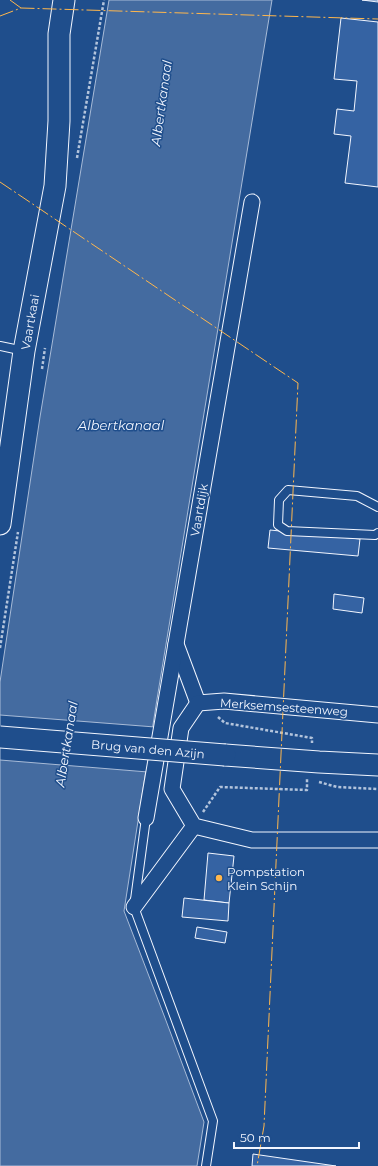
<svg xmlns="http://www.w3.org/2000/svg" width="378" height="1166" font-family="Montserrat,sans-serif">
  <rect width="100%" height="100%" fill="#1f4e8c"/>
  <polygon fill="#446ba0" stroke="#a8bbd7" points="109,0 272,0 157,699 124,911 165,1018 204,1122 197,1166 0,1166 0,682 40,417"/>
  <polygon fill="#1f4e8c" stroke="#a8bbd7" points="0,715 155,727 148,772 0,760"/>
  <g fill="#3563a3" stroke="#f2f6ff">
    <polygon points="362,0 378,0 378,2"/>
    <polygon points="341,18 378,22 378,187 345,183 351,136 334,134 337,109 354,111 357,81 334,79"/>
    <polygon points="270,530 360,539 358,556 268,548"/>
    <polygon points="334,594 364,598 362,613 333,609"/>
    <polygon points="208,853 234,856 229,903 204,900"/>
    <polygon points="184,898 229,903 228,921 182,917"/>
    <polygon points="197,927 227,932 225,943 195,938"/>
    <polygon points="253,1154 336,1166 252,1166"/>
  </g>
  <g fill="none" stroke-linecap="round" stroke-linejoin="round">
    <g stroke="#f2f6ff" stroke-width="10">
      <g id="lane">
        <polyline points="0,346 24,351"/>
        <polyline points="378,507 357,496 288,490 279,500 278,525 287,531 375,535 378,533"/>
        <polyline points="146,818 134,907 213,1121 206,1166"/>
      </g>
    </g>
    <g stroke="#f2f6ff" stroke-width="17">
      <g id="street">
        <polyline points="176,644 198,703"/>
        <polyline points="378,715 224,701 198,703 181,728 172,789 194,826 252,840 378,840"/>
        <polyline points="146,818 252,202"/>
        <polyline points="134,907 194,826"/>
      </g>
    </g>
    <g stroke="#f2f6ff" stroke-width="23">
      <g id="secondary">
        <polyline points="0,524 24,351 55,186 59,121 59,34 64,0"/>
        <polyline points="225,755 319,762 378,765"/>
      </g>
    </g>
    <g stroke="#b3c4dc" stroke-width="2.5" stroke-dasharray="3 2" stroke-linecap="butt">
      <polyline points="77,158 104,0"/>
      <polyline points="42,369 45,348"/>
      <polyline points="0,648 18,532"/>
      <polyline points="218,717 225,723 312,738 312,743"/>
      <polyline points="319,782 337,787 378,789"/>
      <polyline points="203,812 220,787 307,790 307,779"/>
    </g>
    <use href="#lane" stroke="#1f4e8c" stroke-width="8"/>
    <use href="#street" stroke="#1f4e8c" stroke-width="15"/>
    <use href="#secondary" stroke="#1f4e8c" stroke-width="21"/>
    <g stroke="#f2f6ff" stroke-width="23" stroke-linecap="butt">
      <polyline id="secondary-bridge" points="0,737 225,755"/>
    </g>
    <use href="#secondary-bridge" stroke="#1f4e8c" stroke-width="21"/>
    <g stroke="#ffb74d" stroke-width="1" stroke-dasharray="14 3 2 3" stroke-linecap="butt">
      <polyline points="10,0 21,8"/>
      <polyline points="0,16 21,8 378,19"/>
      <polyline points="0,182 298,383 264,1126 257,1166"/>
    </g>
  </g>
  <circle fill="#ffb74d" stroke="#1f4e8c" stroke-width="1.5" cx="219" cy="878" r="4"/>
  <g text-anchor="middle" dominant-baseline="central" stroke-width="3" stroke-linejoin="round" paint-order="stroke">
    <g font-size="12" fill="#f2f6ff" stroke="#1f4e8c">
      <text transform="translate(30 322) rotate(-80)">Vaartkaai</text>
      <text transform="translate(199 510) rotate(-80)">Vaartdijk</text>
      <text transform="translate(284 707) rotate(4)">Merksemsesteenweg</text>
      <text transform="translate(148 749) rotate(5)">Brug van den Azijn</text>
    </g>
    <g font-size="12" fill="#f2f6ff" stroke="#1f4e8c" text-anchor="start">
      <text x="227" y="871">Pompstation<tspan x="227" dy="14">Klein Schijn</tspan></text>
    </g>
    <g font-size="13" font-style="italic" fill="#f2f6ff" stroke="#1f4e8c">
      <text transform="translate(161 103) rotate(-82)">Albertkanaal</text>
      <text x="121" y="425">Albertkanaal</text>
      <text transform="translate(66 744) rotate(-81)">Albertkanaal</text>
    </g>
  </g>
  <path d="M234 1142v6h125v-6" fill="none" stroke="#f2f6ff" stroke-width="2"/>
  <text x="240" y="1142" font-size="12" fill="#f2f6ff" stroke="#1f4e8c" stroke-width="3" paint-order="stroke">50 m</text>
</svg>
